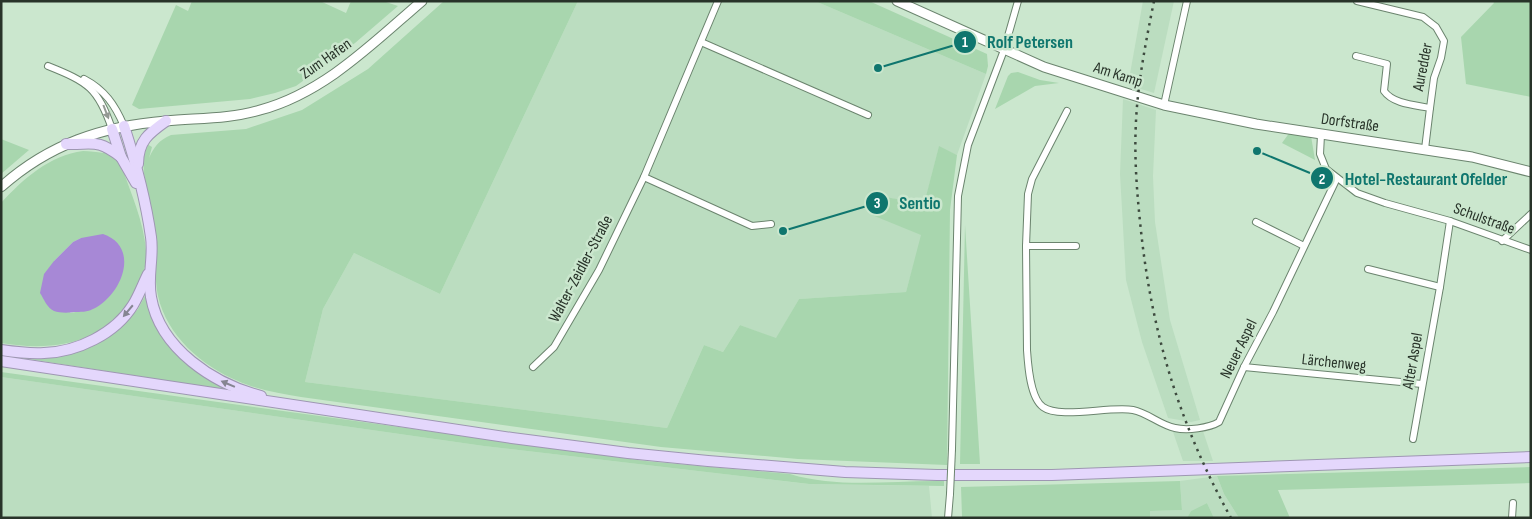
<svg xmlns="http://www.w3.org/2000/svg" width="1532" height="519" font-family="'Sofia Sans Condensed',sans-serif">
  <rect width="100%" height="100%" fill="#cbe7ce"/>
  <g fill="#bbddc0">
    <polygon points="578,1 815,1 986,74 957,155 939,147 924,205 880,196 873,214 922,235 906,292 799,299 776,339 740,325 723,352 704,345 667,428 305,382 323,309 354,253 440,294"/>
    <polygon points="1143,1 1174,1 1154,93 1128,85"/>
    <polygon points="1123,99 1156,110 1153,176 1155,222 1170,320 1200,420 1191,422 1168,418 1142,342 1126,280 1120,174"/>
    <polygon points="1,377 484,446 808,484 929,486 932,518 1,518"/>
    <polygon points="1203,431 1213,461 1183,461 1173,432 1192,433"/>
    <polygon points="1217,476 1224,494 1239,518 1214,518 1207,503 1191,511 1187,518 1150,518 1149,511 1182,510 1180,481"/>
  </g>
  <g fill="#a8d6ae" fill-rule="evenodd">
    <polygon points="192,1 320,1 346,13 351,1 383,1 398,6 355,43 296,86 275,93 250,99 139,109 132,105 176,5 188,11"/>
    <path d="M444 1H578L440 294 354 253 323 309 305 382 667 428 704 345 723 352 740 325 776 338 799 299 906 292 921 235 872 215 880 196 924 204 939 146 957 155 950 210 947 465 798 459 661 447 301 397C280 393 258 390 238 381 202 366 167 336 158 296 153 273 158 250 155 227 151 201 137 170 147 144L152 147 149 158C154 147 159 140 171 135L246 129 302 110 368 69Z"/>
    <polygon points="815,1 869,1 987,54 988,66 986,74"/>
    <polygon points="1493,1 1531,1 1531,97 1466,84 1461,37 1494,3"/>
    <polygon points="1018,72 1040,80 1059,83 1035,86 995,109 1008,76 1011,73"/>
    <polygon points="1290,132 1311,136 1315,160 1282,143"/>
    <polygon points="1,139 29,150 1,174"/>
    <path d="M105 150 118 160 122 167C131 194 144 222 146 251 147 266 142 281 134 294 106 344 53 352 1 343V203C23 179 50 155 83 151 90 151 97 152 103 153ZM81 238 93 309 70 313 54 261 73 242Z"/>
    <polygon points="965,225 980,464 960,464"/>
    <polygon points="146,294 155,320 227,387 227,390 16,357 50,356 129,319 138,309"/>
    <path d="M1 372 645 461 790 474C839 489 893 480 944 481V486L809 484 484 446 1 377Z"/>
    <polygon points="1531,467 1531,483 1278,490 1290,518 1239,518 1224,494 1217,476"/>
    <polygon points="1180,481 1182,510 1150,511 1150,518 962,518 962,516 961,487"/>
    <polygon points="1207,503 1214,518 1187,518 1191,511"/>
  </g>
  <path fill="#a788d6" d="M103 234C141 247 122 295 93 309 88 312 80 312 74 312 69 313 59 313 54 311 47 308 44 299 40 293L44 274 54 261 73 242 81 238Z"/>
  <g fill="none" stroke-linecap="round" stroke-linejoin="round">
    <g stroke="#6b846e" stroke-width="8">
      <g id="minor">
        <polyline points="1357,1 1423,17 1436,27 1444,41 1441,58 1434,78 1430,108"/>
        <polyline points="701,42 868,115"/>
        <path d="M1356 56 1387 64 1384 91C1393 104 1415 105 1430 108L1425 149"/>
        <path d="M48 66C88 82 98 88 112 129"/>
        <path d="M84 79C105 90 115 105 124 126"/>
        <polyline points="1164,105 1187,1"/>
        <path d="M1067 111 1032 179 1028 194 1026 246 1027 350C1028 365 1030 398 1043 407 1059 419 1110 406 1133 410 1148 413 1160 425 1175 428 1187 431 1209 428 1219 422L1244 367 1273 312 1337 178"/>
        <polyline points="1321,135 1320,154 1326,169 1357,193 1385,203 1450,221 1531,250"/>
        <polyline points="644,177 752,226 771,224"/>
        <polyline points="1256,222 1304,246"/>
        <polyline points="1502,241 1531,214"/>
        <polyline points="1026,246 1076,246"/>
        <polyline points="1368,269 1440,287"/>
        <polyline points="533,367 554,347 599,270 644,177 718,1"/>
        <polyline points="1244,367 1422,384"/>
        <polyline points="1413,439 1440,287 1450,221"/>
        <polyline points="952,449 958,196 968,145 1004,50 1018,1"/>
        <polyline points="948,518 950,494"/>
        <polyline points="1512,518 1513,503"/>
      </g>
    </g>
    <g stroke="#6b846e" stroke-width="11">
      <g id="secondary">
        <polyline points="897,1 1044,67 1164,105 1256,124 1472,157 1531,172"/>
        <path d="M1 187C49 144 103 126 166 121 198 118 230 119 260 110 324 93 373 43 422 1"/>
      </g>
    </g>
    <g stroke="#9e97b2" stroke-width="12">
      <g id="trunk">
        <path d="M124 126C135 160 146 202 151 237 154 257 147 277 151 297 160 349 214 384 261 396"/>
        <polyline points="112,129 121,157 136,183"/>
        <path d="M66 144C93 145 96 138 121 157"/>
        <path d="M138 164C138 141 149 133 166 121"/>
        <path d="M1 350C15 352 29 354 44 353 77 352 115 334 133 305 139 295 143 284 148 274"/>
        <polyline points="1,361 512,438 628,453 708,461 845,472 937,475 1052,475 1531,457"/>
      </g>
    </g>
    <use href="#minor" stroke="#fff" stroke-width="6"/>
    <use href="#secondary" stroke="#fff" stroke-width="9"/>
    <use href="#trunk" stroke="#e4d7fc" stroke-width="10"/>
    <path stroke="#3d4a3e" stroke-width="2.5" stroke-dasharray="2.5 5" stroke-linecap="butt" d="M1154 1C1146 41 1138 81 1136 121 1134 158 1137 194 1141 231 1152 334 1180 426 1231 518"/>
    <g stroke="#6b846e" stroke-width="8" stroke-linecap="butt">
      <polyline id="minor-bridge" points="950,494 952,449"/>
    </g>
    <use href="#minor-bridge" stroke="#fff" stroke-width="6"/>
  </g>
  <defs><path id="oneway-solid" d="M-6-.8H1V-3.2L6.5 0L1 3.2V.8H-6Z" transform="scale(1.25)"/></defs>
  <use fill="#949994" href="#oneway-solid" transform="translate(106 112) rotate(69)"/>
  <g fill="#868592">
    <use href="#oneway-solid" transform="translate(128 311) rotate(130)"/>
    <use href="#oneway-solid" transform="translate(228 384) rotate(-157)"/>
  </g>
  <g text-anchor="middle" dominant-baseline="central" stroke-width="5" stroke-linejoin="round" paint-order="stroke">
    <g font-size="16" fill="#283329" stroke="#cbe7ce">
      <text transform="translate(326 59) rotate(-35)">Zum Hafen</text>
      <text transform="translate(1423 67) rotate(-79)">Auredder</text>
      <text transform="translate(1118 75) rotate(18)">Am Kamp</text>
      <text transform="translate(1350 123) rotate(8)">Dorfstraße</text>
      <text transform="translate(1484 219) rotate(20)">Schulstraße</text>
      <text transform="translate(581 269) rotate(-62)">Walter-Zeidler-Straße</text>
      <text transform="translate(1239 349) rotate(-64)">Neuer Aspel</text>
      <text transform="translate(1413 361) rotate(-80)">Alter Aspel</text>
      <text transform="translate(1334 363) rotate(6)">Lärchenweg</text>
    </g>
  </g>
  <path fill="none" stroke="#0f766e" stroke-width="2" d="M878 68L965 42M1257 151L1322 178M783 231L877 203"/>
  <g fill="#0f766e" stroke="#cbe7ce" stroke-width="2">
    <circle cx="878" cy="68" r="5"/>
    <circle cx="1257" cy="151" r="5"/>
    <circle cx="783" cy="231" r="5"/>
    <circle cx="965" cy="42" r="12"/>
    <circle cx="1322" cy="178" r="12"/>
    <circle cx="877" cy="203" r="12"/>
  </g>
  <g font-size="15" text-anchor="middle" font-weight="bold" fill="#fff">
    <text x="965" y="47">1</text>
    <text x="1322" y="184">2</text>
    <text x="877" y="208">3</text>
  </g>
  <g font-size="18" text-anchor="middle" font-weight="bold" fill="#0f766e" stroke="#cbe7ce" stroke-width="5" stroke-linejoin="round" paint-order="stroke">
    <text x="1030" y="48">Rolf Petersen</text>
    <text x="1426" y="185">Hotel-Restaurant Ofelder</text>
    <text x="920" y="209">Sentio</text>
  </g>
  <rect width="1532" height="519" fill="none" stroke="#283329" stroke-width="5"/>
</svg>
